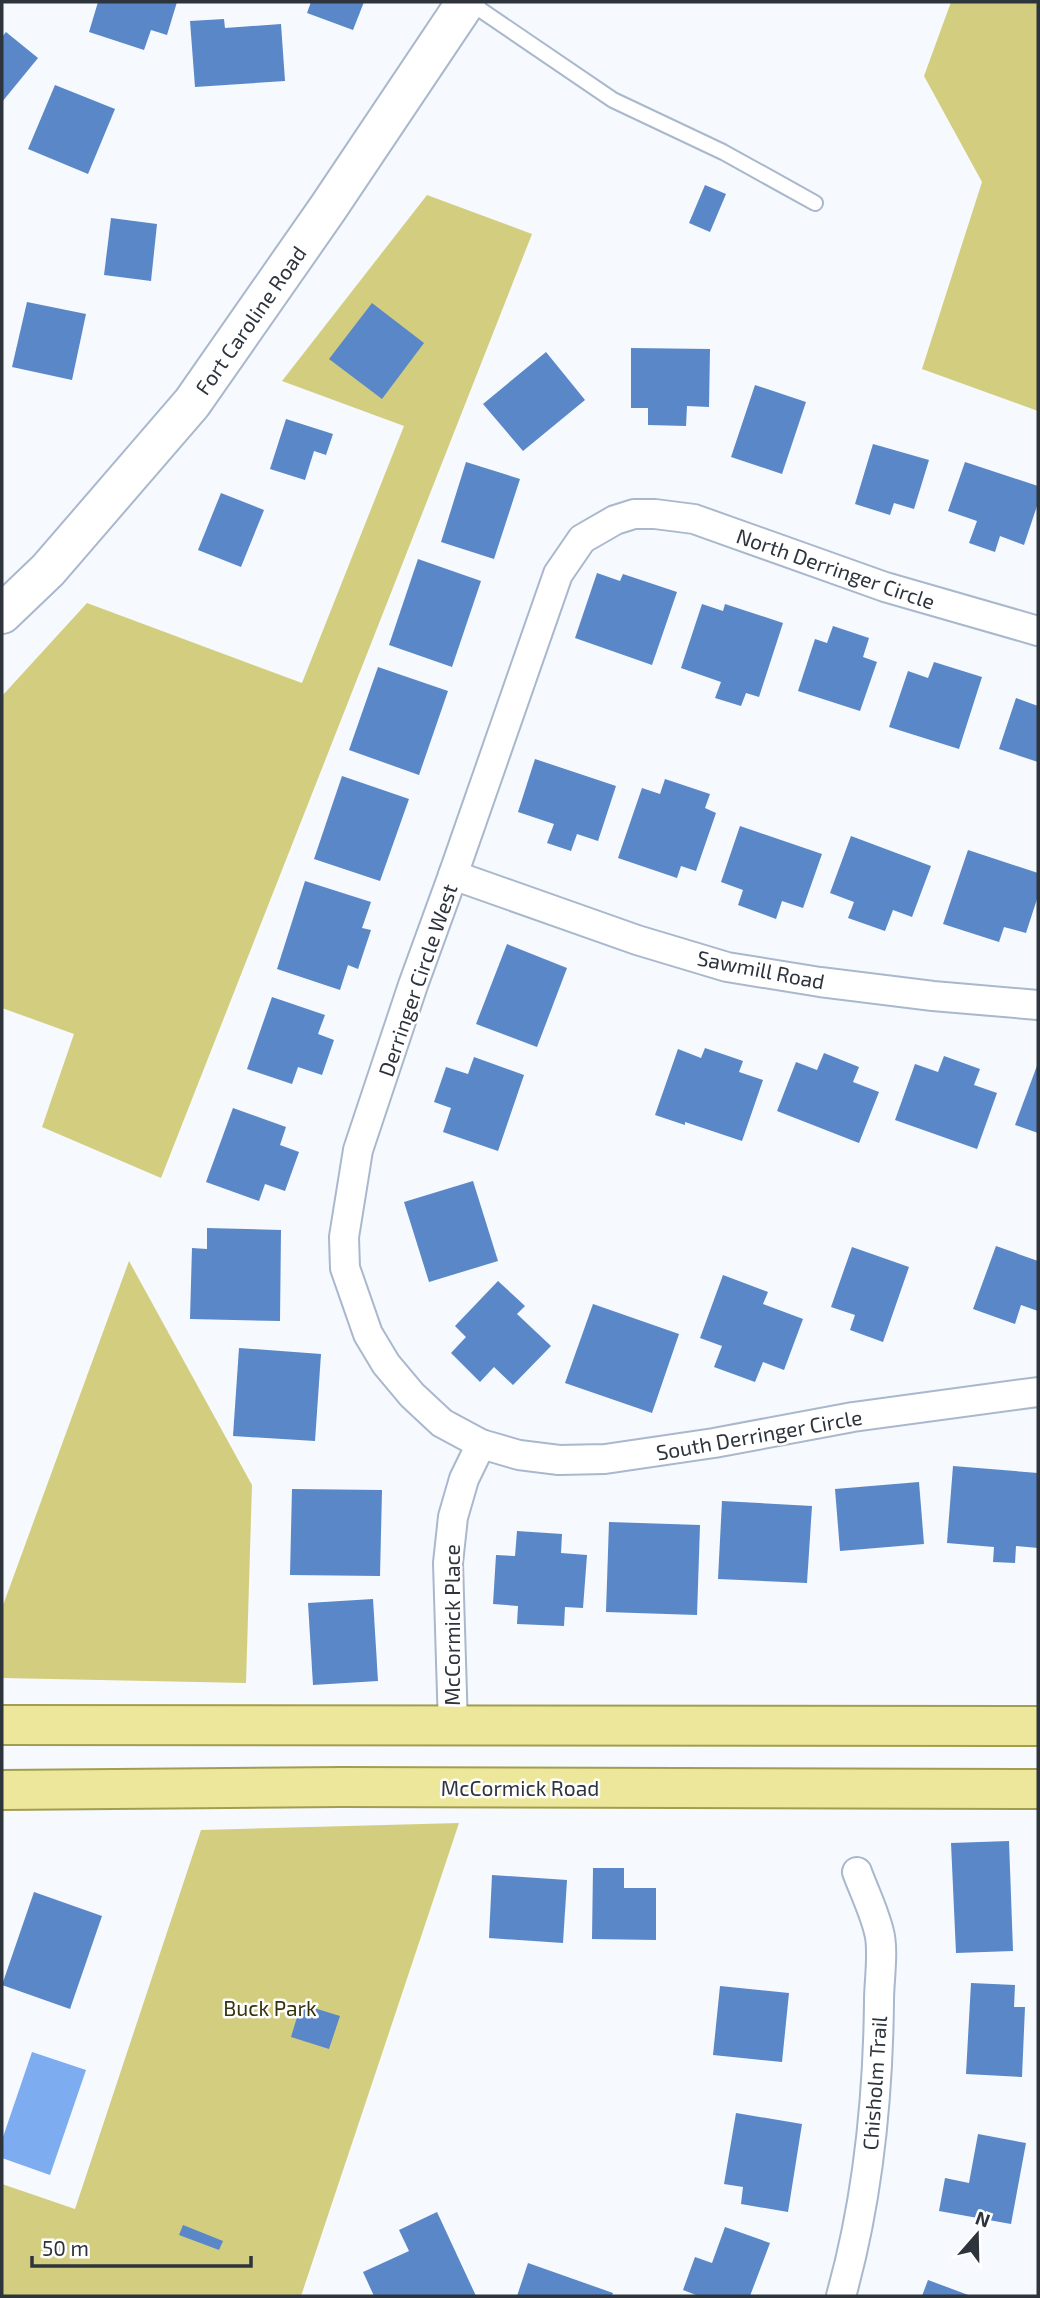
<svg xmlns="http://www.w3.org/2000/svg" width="1040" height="2298" font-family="'Exo 2',sans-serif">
  <rect width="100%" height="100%" fill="#f6f9fe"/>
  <g fill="#d3ce7f">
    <polygon points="951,2 1038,2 1038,411 922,369 982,182 924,76"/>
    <polygon points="427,195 532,234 161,1178 42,1127 74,1034 2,1008 2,696 87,603 302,683 404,426 282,381"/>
    <polygon points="129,1261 252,1485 246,1683 2,1678 2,1608"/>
    <polygon points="459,1823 301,2296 2,2296 2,2184 75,2209 201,1830"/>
  </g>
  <polygon fill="#7dacf0" points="32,2052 86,2070 50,2175 2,2158 2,2140"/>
  <g fill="#5987c8">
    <polygon points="98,2 177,2 167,35 151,30 144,50 89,32"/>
    <polygon points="311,2 364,2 353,30 307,13"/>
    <polygon points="224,19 225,28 281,24 285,81 195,87 190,21"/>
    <polygon points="6,32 38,58 2,102 2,37"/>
    <polygon points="55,85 115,109 88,174 28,149"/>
    <polygon points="705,185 726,194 710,232 689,223"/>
    <polygon points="111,218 157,224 151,281 104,275"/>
    <polygon points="27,302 86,314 72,380 12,367"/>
    <polygon points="372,303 424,343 382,399 329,359"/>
    <polygon points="631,348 710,349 709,407 687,406 686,426 648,425 648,408 631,408"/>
    <polygon points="546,352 585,400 523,451 483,404"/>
    <polygon points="755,385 806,402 782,474 731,457"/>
    <polygon points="286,419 333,434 326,455 314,451 305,480 270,469"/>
    <polygon points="873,444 929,460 914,509 894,503 890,515 855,504"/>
    <polygon points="466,462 520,479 494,559 441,542"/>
    <polygon points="965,462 1038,486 1038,503 1024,545 1000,536 995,552 969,543 977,521 948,511"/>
    <polygon points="221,493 264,510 241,567 198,550"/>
    <polygon points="418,559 481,581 452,667 389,645"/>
    <polygon points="597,573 620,581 623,574 677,592 652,665 575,638"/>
    <polygon points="702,604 723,611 725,604 783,623 759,697 746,693 741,706 715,698 721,682 681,668"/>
    <polygon points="833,626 869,638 863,657 877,662 860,711 798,691 815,639 827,643"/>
    <polygon points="934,662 982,677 959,749 889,727 908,671 928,678"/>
    <polygon points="378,667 448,691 419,775 349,750"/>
    <polygon points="1016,698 1038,706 1038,762 999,749"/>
    <polygon points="535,759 616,786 598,841 577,834 571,851 547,843 554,824 518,812"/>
    <polygon points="342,776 409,799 380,881 314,859"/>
    <polygon points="665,779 710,794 705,808 716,813 696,871 681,866 677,878 618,858 642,788 660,794"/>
    <polygon points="740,826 822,854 803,908 782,901 776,919 738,905 743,890 721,882"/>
    <polygon points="851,836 931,866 912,917 893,910 885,931 848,918 854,902 830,893"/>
    <polygon points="968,850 1038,873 1038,896 1026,933 1004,927 999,942 943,924"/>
    <polygon points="305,881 371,902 362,928 371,930 358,969 348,965 340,990 277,969"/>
    <polygon points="507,944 567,968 537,1047 476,1024"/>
    <polygon points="272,997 325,1015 318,1034 334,1040 322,1075 298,1067 292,1084 247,1069"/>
    <polygon points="705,1048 743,1061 739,1072 763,1080 742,1141 685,1122 685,1125 655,1115 678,1049 701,1058"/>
    <polygon points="824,1053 859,1067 853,1082 879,1092 859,1143 777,1111 796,1062 817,1070"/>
    <polygon points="944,1056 980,1069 974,1085 997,1093 977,1149 895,1120 915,1064 938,1072"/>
    <polygon points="474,1057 524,1075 498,1151 443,1132 451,1108 434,1102 446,1067 468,1074"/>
    <polygon points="1038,1063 1038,1133 1015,1125"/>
    <polygon points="233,1108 286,1127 280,1145 299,1152 285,1191 265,1184 259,1201 206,1182"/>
    <polygon points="473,1181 498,1261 429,1282 404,1202"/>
    <polygon points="207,1228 281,1230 280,1321 190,1319 192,1248 207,1249"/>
    <polygon points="996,1246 1038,1261 1038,1311 1021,1305 1015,1324 973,1309"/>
    <polygon points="852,1247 909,1267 883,1342 850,1330 855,1315 831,1307"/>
    <polygon points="723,1275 768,1292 763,1304 803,1319 784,1370 763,1362 755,1382 714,1367 722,1346 700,1338"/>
    <polygon points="498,1281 525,1306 517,1314 551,1346 513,1385 494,1367 480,1382 451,1353 466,1337 455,1326"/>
    <polygon points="593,1304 679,1334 652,1413 565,1383"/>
    <polygon points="239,1348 321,1354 315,1441 233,1436"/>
    <polygon points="953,1466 1038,1473 1038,1548 1016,1546 1015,1563 993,1562 994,1547 947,1543"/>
    <polygon points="919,1482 924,1544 840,1551 835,1489"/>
    <polygon points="292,1489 382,1490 380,1576 290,1575"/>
    <polygon points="722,1501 812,1506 807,1583 718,1579"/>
    <polygon points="609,1522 700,1525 697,1615 606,1612"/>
    <polygon points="517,1531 562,1534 561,1553 587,1555 583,1608 565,1607 564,1626 517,1624 518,1606 493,1604 496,1555 515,1556"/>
    <polygon points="373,1599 378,1681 313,1685 308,1603"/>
    <polygon points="1009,1841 1013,1951 956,1953 951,1843"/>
    <polygon points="593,1868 624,1868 624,1888 656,1888 656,1940 592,1939"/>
    <polygon points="492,1875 567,1880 563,1943 489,1938"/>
    <polygon points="34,1892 102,1916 70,2009 2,1985"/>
    <polygon points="971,1983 1015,1985 1014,2007 1025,2007 1022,2077 966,2074"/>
    <polygon points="720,1986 789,1993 782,2062 713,2055"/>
    <polygon points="301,2004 340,2016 329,2049 291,2037"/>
    <polygon points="736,2113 802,2124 788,2212 741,2204 743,2187 724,2184"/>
    <polygon points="978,2134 1026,2143 1011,2224 939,2211 945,2178 969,2183"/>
    <polygon points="437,2212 476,2296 374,2296 363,2272 409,2251 399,2230"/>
    <polygon points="183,2225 223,2241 219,2250 179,2235"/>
    <polygon points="725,2227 770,2243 750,2296 696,2296 696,2295 683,2290 695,2257 712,2263"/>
    <polygon points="528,2263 613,2293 612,2296 517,2296"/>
    <polygon points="928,2280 971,2296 922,2296"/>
  </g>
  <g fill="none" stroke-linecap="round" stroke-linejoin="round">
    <g stroke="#a9b8cd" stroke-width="18">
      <polyline id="lane" points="469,2 613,100 723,152 815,203"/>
    </g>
    <g stroke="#a9b8cd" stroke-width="32">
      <g id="street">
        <polyline points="1038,631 885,587 694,519 655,514 634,514 615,520 582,539 558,574 453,875 413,985 358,1150 344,1237 345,1268 368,1334 386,1364 412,1395 442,1423 481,1444 519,1455 559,1460 605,1459 714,1443 853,1417 1038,1392"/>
        <polyline points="453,875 637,940 727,967 820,982 933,996 1038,1005"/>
        <polyline points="453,1727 448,1563 453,1517 464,1479 481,1444"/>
        <path d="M841 2296C868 2200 878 2101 879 2001 879 1981 884 1950 879 1932 874 1911 864 1891 857 1872"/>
      </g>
    </g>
    <g stroke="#a9b8cd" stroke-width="42">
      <polyline id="secondary" points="2,614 48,570 192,403 328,208 466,2"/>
    </g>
    <g stroke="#a29e4f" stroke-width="42">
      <g id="primary">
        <polyline points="2,1725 1038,1726"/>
        <polyline points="2,1790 341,1787 1038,1789"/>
      </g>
    </g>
    <use href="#lane" stroke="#fff" stroke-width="14"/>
    <use href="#street" stroke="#fff" stroke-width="28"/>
    <use href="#secondary" stroke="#fff" stroke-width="38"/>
    <use href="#primary" stroke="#ece79b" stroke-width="38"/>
  </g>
  <g text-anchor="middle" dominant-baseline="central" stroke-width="5" stroke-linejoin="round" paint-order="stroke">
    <g font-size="21" fill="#2e343c" stroke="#fff">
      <text transform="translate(250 320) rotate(-55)">Fort Caroline Road</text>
      <text transform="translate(836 568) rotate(19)">North Derringer Circle</text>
      <text transform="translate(761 969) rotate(11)">Sawmill Road</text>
      <text transform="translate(417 980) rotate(-71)">Derringer Circle West</text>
      <text transform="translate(759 1434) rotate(-10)">South Derringer Circle</text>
      <text transform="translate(451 1625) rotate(-90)">McCormick Place</text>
      <text x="520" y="1787">McCormick Road</text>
      <text transform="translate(874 2083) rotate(-86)">Chisholm Trail</text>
    </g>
    <g font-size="21" fill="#37340d" stroke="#fff">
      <text x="270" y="2007">Buck Park</text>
    </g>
  </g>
  <rect width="1040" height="2298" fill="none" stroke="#2e343c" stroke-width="7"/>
  <g transform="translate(977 2235) rotate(20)" stroke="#ffffff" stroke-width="5" paint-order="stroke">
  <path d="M0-5L12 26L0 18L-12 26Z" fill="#2e343c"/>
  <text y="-10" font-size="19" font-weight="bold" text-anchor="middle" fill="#2e343c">N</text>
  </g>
  <path d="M32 2256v10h219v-10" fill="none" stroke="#2e343c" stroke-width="3.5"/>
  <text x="42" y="2256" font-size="21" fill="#2e343c" stroke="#ffffff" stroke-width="5" paint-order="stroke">50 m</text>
</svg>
